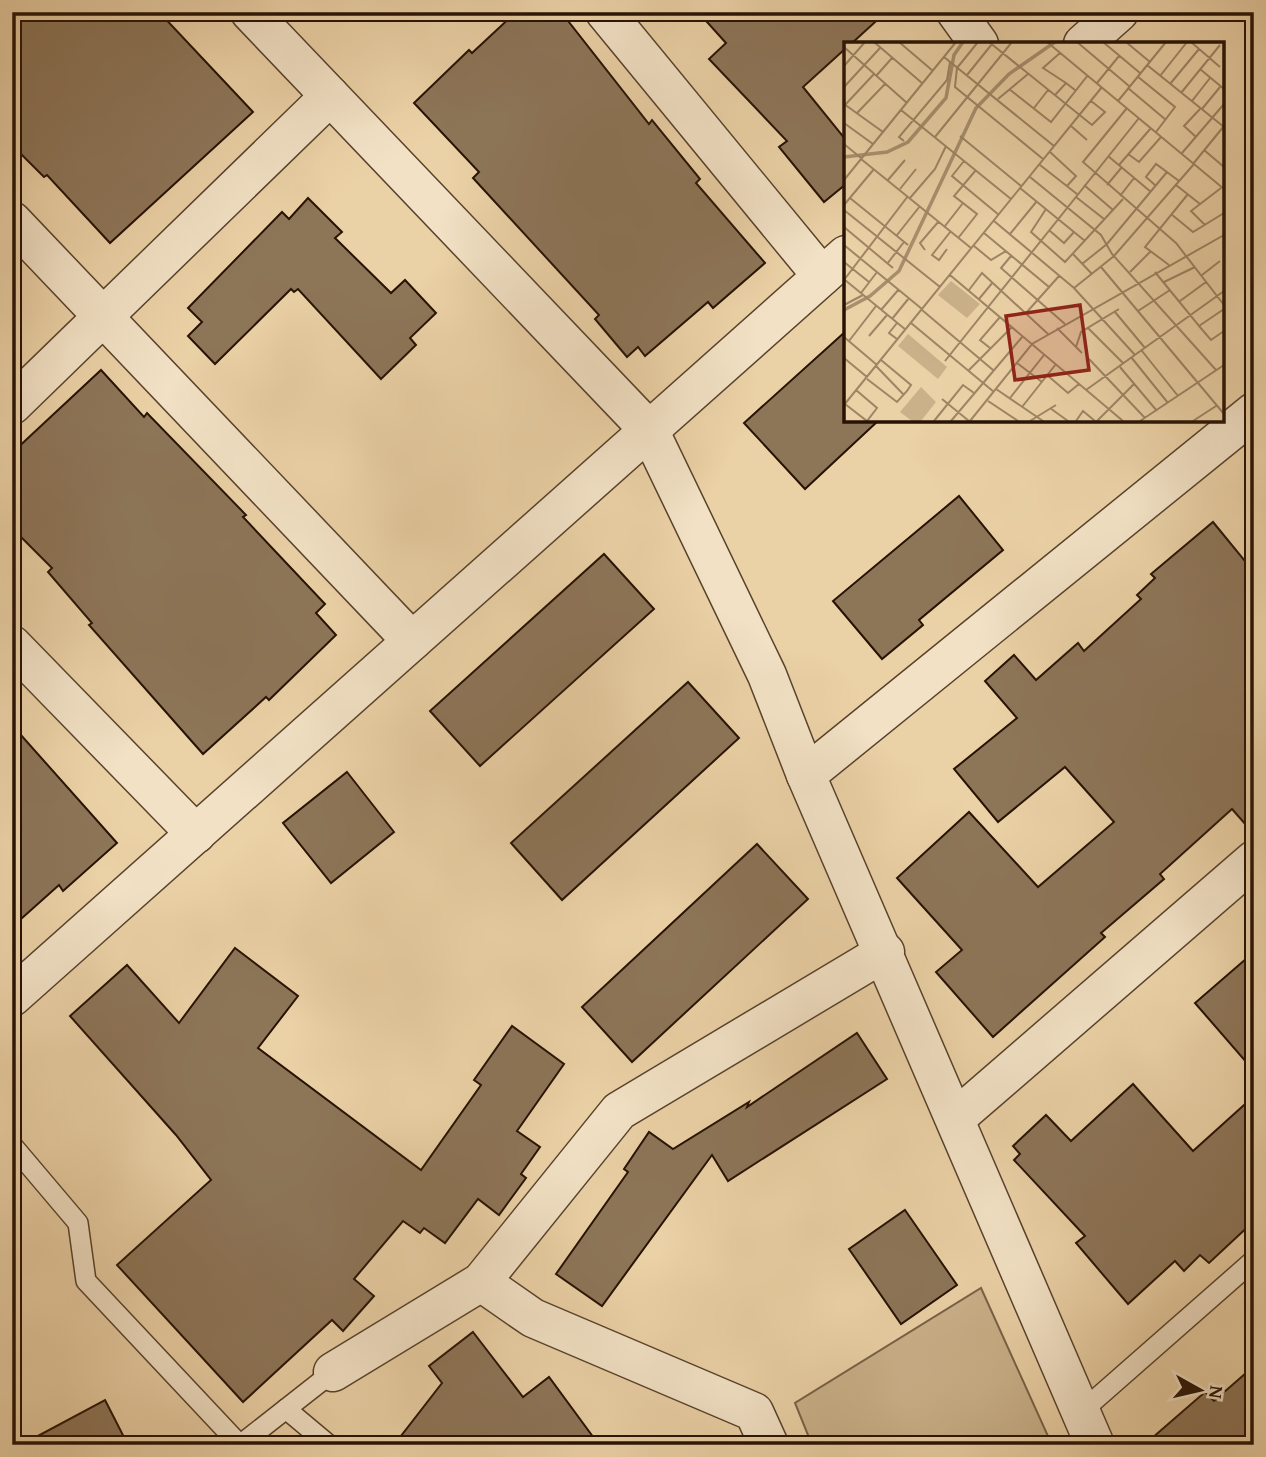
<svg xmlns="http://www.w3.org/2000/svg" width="1266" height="1457" font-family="'Gentium Book Plus',serif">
  <rect width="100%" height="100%" fill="#ebd1a6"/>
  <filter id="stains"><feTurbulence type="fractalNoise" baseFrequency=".00286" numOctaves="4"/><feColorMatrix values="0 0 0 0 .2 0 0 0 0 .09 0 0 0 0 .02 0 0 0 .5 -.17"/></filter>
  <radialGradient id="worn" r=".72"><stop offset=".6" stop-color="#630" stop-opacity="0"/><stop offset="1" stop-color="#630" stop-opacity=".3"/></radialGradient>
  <polygon fill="#cab18a" stroke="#786247" stroke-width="2" points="981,1288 1052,1445 812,1445 795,1403"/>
  <g fill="#8d7558" stroke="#271204" stroke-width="2">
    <polygon points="23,12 159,12 253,112 110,243 47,175 44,177 12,145 12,23"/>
    <polygon points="516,12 561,12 649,124 652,120 700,179 696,183 765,263 713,308 708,302 645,356 638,347 627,357 595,319 599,315 473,178 479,172 414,103 469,50 472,53"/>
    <polygon points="698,12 886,12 851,44 846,44 846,48 803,87 846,140 846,184 824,202 779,147 787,141 709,59 726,43"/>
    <polygon points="308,198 342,232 335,238 391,293 405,280 436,313 410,338 416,345 381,379 298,289 294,292 291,289 215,364 188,336 202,322 188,308 282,212 289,219"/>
    <polygon points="846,331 846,420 879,420 805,489 744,423"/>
    <polygon points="101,370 144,417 147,413 246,515 243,517 325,604 316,613 336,635 269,700 266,697 203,754 89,625 92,623 48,572 52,568 12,528 12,453"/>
    <polygon points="959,496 1003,550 919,620 923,625 882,659 833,601"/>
    <polygon points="1213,522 1254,572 1254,834 1232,809 1160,874 1164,879 1101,933 1105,937 993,1037 936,972 962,950 897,878 969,812 1038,887 1114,822 1065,767 998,822 954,769 1017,718 985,681 1014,655 1036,680 1078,643 1084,651 1141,599 1137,595 1155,578 1151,574"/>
    <polygon points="604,554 654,609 480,766 430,711"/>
    <polygon points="688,682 739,738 562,900 511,843"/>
    <polygon points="12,725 117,843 63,891 59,885 12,927"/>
    <polygon points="347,772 394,832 331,883 283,823"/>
    <polygon points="757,844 808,899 632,1062 582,1007"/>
    <polygon points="235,948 298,996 258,1048 421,1170 481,1085 474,1080 512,1026 564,1064 517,1131 540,1147 521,1174 526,1178 499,1215 478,1199 445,1243 424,1228 420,1233 403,1221 354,1279 374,1296 343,1331 332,1320 243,1402 117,1265 211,1180 176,1135 70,1016 127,965 179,1023"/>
    <polygon points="1254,952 1254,1071 1195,1003"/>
    <polygon points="857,1033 887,1079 728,1181 712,1155 602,1306 556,1274 628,1172 624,1169 649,1132 673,1149 749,1102 747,1107"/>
    <polygon points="1133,1084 1193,1151 1254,1096 1254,1221 1209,1263 1200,1255 1184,1271 1175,1261 1128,1304 1076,1243 1085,1236 1014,1160 1020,1154 1013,1146 1046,1115 1071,1141"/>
    <polygon points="905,1210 957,1285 901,1324 849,1249"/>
    <polygon points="473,1332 523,1397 549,1377 599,1445 394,1445 442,1383 429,1366"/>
    <polygon points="1254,1366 1254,1445 1144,1445 1205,1392 1214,1401"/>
    <polygon points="105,1400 128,1445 21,1445"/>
  </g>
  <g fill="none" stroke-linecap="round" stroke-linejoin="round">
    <g stroke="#58422c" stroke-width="22">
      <g id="service">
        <polyline points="12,1145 78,1223 86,1281 240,1445"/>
        <polyline points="286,1409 329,1445"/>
        <polyline points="1081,1412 1254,1260"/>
        <polyline points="240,1445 333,1372"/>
      </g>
    </g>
    <g stroke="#58422c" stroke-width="41">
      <g id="minor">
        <polyline points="250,12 649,430 767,675 806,775 1095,1445"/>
        <polyline points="605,12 822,276"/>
        <polyline points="956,12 979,44"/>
        <polyline points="1083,44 1119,12"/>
        <polyline points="12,221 412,641"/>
        <polyline points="12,405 330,96"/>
        <polyline points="12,645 196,834"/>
        <polyline points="806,775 1254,412"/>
        <polyline points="12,997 846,255"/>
        <polyline points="956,1118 1254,860"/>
        <polyline points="481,1282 533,1318 754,1412 769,1445"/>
        <polyline points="333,1372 481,1282 619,1111 885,952"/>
      </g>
    </g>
    <use href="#service" stroke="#f2e1c5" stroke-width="19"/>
    <use href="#minor" stroke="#f2e1c5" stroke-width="38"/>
  </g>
  <g transform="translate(844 42)">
    <rect width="380" height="380" fill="#ebd1a6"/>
    <path d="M107 239 136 262 123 276 94 253ZM64 292 103 325 94 337 54 304ZM77 345 92 360 77 379H68L56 370Z" fill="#cab18a"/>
    <path fill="none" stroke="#a8906f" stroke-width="3.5" d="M0 115 43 110 64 100 102 56 110 13 119 0M0 268 26 254 55 229 132 66 165 32 211 0"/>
    <path fill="none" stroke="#9d8565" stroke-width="2" d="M30 0 78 41M55 0 89 29M134 0 113 26 111 45 199 117M145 0 248 83 261 70 247 59M203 0 380 147M233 0 285 44M259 0 296 31M282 0 306 20M347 0 376 25M0 5 63 61M216 11 199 26 222 41M100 15 210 104M303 23 380 85M0 24 21 0M356 27 380 47M123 33 148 2M32 34 48 16M293 34 331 65 312 90M316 34 343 0M253 41 275 14M326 42 355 7M0 45 36 6M284 46 322 78M165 47 207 80 244 33M337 51 376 3M211 53 222 41 231 48M154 57 184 32M274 59 322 0M348 59 366 36M0 62 39 90M1 63 30 32M190 66 204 48M283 66 239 120 332 201 380 263M358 67 376 45M57 68 167 157M13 71 41 42M0 81 29 102M227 84 243 98M116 94 177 144M91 95 168 0M352 95 340 84 356 67M60 99 55 95 103 38 106 20M0 102 17 116M360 108 380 125M206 110 232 134 223 144M338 111 380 62M284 112 295 120 317 95M264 114 307 150M17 117 127 206M120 119 108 134 155 173M349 122 380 84M196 123 233 152M275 123 307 86M186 135 257 193 268 212 372 328M0 138 112 0M44 138 61 118M240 143 269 168M263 143 278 125M332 143 356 162M312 144 302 135 312 122 335 139M176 146 241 199M56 147 72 127M276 154 290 136M232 155 260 177M6 156 64 203M66 156 91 127 102 104M0 163 30 127M202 167 187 190 221 220 279 157M0 168 96 245M327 172 349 190 380 171M150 179 230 246 291 313M361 183 347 169 377 146M101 184 119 161M0 185 49 226M206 189 220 201 230 190M140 191 205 245M166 192 193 159M53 193 76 164M115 195 133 172 110 154 132 128M0 203 78 267M130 204 147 218 162 209M103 207 95 218 88 213 107 189M81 208 76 201 95 179M229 212 248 232M167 214 157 226 221 282M0 220 25 240M43 222 60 200M238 222 263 202 323 130M325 223 301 205 344 152M257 225 380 372M286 230 307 209M311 230 355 284 380 267M106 233 279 379M358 233 376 219M0 238 64 154M1 238 62 288M320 240 351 225M230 246 270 214 350 122M125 248 138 231 204 292M17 251 33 230M135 257 149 240M336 259 362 240M0 263 19 253M37 268 55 247M78 268 149 328M294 269 326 248M271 270 301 306M182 271 215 234M48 277 65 256M53 281 45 291 53 297M67 281 150 350M355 284 367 298 380 289M213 286 238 311M244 286 279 321M25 294 43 273M0 295 33 323M5 299 32 264M232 305 237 290 275 267M146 306 136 298 156 275M298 309 334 354M287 315 324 361M0 316 23 335M245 317 301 376M101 319 295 76M173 321 198 340M32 324 59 352M276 325 313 369M125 328 168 285M203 333 224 351 235 342M23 337 53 360 63 349 67 343 37 318M152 347 199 379M242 348 380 249M166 356 200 313M98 357 125 379M144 359 174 379M1 362 23 379 33 366 12 348M0 363 258 45M178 365 212 322M206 366 224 379M90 379 119 343 130 351M107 379 179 294M126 379 188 302 380 193M186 379 212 363M232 379 239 369 251 379M253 379 290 342M296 379 380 323M349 379 372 364"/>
    <path fill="#8f2418" fill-opacity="0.15" stroke="#8f2418" stroke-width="3.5" d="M236 263 245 328 171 338 162 274Z"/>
    <rect width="380" height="380" fill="none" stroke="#271204" stroke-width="3.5"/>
  </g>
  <rect width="1266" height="1457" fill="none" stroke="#ebd1a6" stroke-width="42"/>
  <rect x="14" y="14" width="1238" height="1429" fill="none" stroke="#271204" stroke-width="3.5"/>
  <rect x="21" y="21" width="1224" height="1415" fill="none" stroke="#271204" stroke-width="2"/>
  <g transform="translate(1200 1390) rotate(98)" stroke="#f2e1c5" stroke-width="5" paint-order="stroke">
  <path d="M0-5L12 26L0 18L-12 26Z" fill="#271204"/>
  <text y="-10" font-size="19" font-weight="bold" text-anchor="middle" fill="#271204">N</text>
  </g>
  <rect width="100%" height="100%" filter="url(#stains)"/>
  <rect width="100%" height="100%" fill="url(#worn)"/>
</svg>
